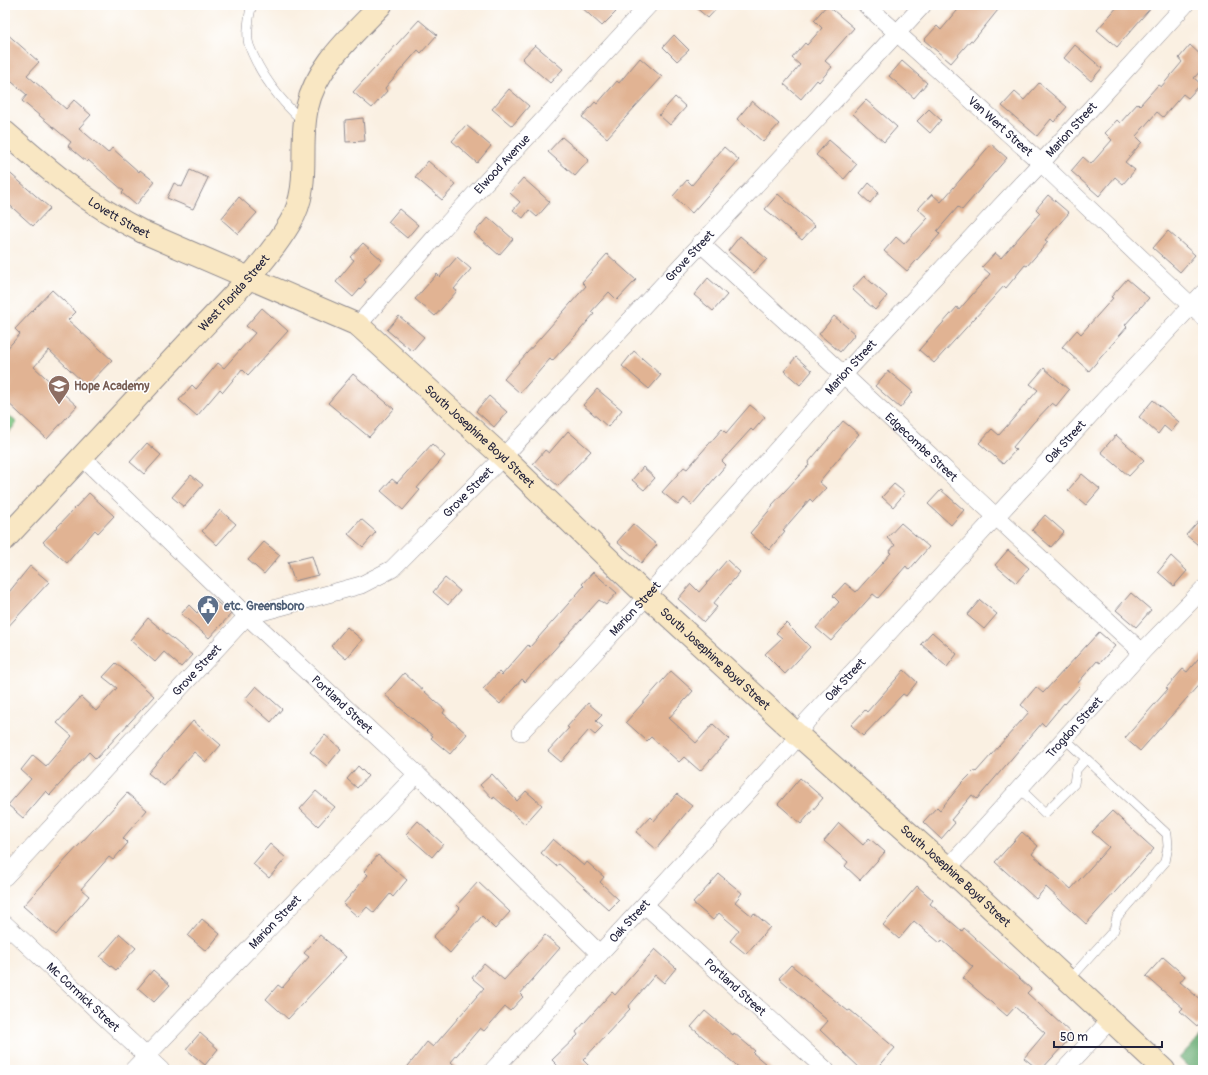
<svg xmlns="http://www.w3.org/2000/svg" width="1208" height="1075" font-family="Pangolin,sans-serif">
  <rect width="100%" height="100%" fill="#fff"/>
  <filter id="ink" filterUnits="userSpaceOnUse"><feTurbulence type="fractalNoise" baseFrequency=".025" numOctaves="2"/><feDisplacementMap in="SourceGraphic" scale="8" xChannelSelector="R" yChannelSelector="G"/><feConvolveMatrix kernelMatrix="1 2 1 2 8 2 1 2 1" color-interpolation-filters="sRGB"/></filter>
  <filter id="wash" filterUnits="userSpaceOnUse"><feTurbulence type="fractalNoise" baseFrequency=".012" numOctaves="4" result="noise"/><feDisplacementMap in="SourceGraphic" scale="16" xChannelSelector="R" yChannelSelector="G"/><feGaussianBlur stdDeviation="0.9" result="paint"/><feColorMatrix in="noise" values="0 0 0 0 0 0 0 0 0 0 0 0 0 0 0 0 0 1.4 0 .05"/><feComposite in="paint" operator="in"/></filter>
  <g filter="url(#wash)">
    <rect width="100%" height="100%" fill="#faf0e2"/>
    <polygon fill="#80c884" stroke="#517560" points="5,412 17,423 5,436"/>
    <polygon fill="#68ac72" stroke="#456756" points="1203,1033 1203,1070 1191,1070 1179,1058"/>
    <g id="blocks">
      <g fill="#e1b393">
        <polygon points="579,5 608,5 616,12 602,26"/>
        <polygon points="693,5 720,5 708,18"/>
        <polygon points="827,5 854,28 825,61 832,67 819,82 817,80 801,99 784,84 800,65 792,58 805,43 807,45 822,28 814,20"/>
        <polygon points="962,5 1002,5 973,41 971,40 951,63 924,40 937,26 941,30"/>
        <polygon points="1119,5 1153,5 1117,47 1097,30"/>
        <polygon points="419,20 437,35 421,53 418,50 385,88 387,91 372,108 353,92"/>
        <polygon points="5,32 39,62 27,75 66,109 74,100 91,115 79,128 108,153 112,148 139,172 140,170 155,182 136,205 122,193 124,191 88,160 87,162 68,146 71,142 22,101 27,95 5,76"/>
        <polygon points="674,35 689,50 677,61 663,47"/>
        <polygon points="535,45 563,69 550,83 522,59"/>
        <polygon points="1075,45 1102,68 1091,81 1064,58"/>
        <polygon points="1190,45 1203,57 1203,68 1194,78 1201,84 1188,98 1183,94 1163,117 1157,112 1136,136 1142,142 1125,162 1135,170 1123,184 1115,177 1099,196 1071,171 1083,157 1091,164 1112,140 1105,133 1117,120 1120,123 1138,103 1140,105 1158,85 1161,87 1182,62 1179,58"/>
        <polygon points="640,58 662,77 607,138 582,117 595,102 597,104 617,81 619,83"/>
        <polygon points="902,61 927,83 914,98 889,76"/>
        <polygon points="1039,83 1067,107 1054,122 1051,119 1037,136 1002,106 1015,92 1024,100"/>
        <polygon points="509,89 529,106 512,126 492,109"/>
        <polygon points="675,97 686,107 670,125 659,115"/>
        <polygon points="866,100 897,127 884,142 853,114"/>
        <polygon points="752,101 779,124 763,142 737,119"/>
        <polygon points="929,109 941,120 930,133 917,121"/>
        <polygon points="363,118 365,141 346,142 345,120"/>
        <polygon points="466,125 491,146 477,163 452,141"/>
        <polygon points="562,137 589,160 575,176 548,152"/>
        <polygon points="829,140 857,164 844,179 816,155"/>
        <polygon points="991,144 1007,158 962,210 958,207 937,231 940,234 907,271 884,251 896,237 904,244 928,218 918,209 932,194 941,202"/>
        <polygon points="724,147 739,160 692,213 673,196 687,180 692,185"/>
        <polygon points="428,161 456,185 442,200 415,177"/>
        <polygon points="5,169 50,208 33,226 5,201"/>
        <polygon points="190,170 208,178 193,209 167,198 174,183 182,187"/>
        <polygon points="523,178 550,202 537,217 529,210 523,218 513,210 520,202 510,193"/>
        <polygon points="869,183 879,192 870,203 860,194"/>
        <polygon points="778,194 815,226 802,240 765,209"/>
        <polygon points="1048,195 1069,213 1045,240 1048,242 1027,266 1025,265 1006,288 1004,286 934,363 919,350 957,307 959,310 990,274 982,267 995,253 1001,258 1040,213 1036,209"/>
        <polygon points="239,197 257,213 238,234 221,219"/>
        <polygon points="399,209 418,225 407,238 388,222"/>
        <polygon points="488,217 513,239 499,255 474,233"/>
        <polygon points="1168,231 1195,255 1180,272 1153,248"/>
        <polygon points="740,236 767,259 754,273 728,251"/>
        <polygon points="363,243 382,260 364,280 366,282 353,297 336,282 354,260 350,257"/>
        <polygon points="607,254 636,280 617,300 609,292 591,312 594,314 575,336 552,361 550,359 520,393 504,379 586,286 582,282"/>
        <polygon points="457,257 471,269 454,289 457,291 435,316 415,299 437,274 440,277"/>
        <polygon points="864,276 887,296 875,310 852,289"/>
        <polygon points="708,278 727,295 713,311 694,295"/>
        <polygon points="1127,279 1149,298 1125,325 1127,327 1089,371 1062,347 1077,330 1081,334 1113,298 1111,297"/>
        <polygon points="52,290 76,312 68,320 112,360 87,386 49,350 34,367 77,406 47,439 5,400 5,351 20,334 15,329"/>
        <polygon points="262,308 288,331 248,375 242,369 223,392 220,389 197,416 179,400 192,385 196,389 218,363 224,368 255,333 246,326"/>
        <polygon points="399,316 424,337 412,351 387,330"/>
        <polygon points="834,316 855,334 840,352 819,334"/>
        <polygon points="634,351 661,375 649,389 622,366"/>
        <polygon points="796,357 812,371 800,385 784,371"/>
        <polygon points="1044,368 1069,390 1056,406 1052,403 1033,423 1013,447 1016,450 1003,464 979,443 992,429 999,435 1038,390 1030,384"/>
        <polygon points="888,371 913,392 900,408 875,386"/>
        <polygon points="353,374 394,409 369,437 328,403"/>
        <polygon points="597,389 622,410 608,427 583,405"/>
        <polygon points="489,396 507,412 494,427 476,411"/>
        <polygon points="1153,400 1179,422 1171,432 1164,426 1158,434 1139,417"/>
        <polygon points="750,405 765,417 753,431 751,429 722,461 726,465 692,505 684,498 678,505 662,492 684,467 687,469 722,429 726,433"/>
        <polygon points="843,421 859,434 819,482 826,488 813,502 810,499 783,530 785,531 769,550 750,533 773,506 772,505 809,465 808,463"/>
        <polygon points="568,431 591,451 558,486 533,464 545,450 549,453"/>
        <polygon points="1116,435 1144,460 1129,476 1101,452"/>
        <polygon points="147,443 161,455 144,474 130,462"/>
        <polygon points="432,444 445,456 417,488 420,490 403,510 381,491 392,479 397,483"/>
        <polygon points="643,467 655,478 644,490 632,480"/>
        <polygon points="1082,474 1100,489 1086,505 1068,490"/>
        <polygon points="191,475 203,485 184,507 172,497"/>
        <polygon points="894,484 905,493 893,507 882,497"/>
        <polygon points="941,490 964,510 951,525 928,504"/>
        <polygon points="89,493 114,516 98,533 95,530 67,563 43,542"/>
        <polygon points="220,510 236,524 217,545 202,531"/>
        <polygon points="1045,515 1064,532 1051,547 1032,530"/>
        <polygon points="1203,516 1203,549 1186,535"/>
        <polygon points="361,519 376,532 363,547 348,534"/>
        <polygon points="901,523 929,547 909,570 906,566 878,598 873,594 831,641 816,628 839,602 833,596 845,583 856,592 891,553 889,552 895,545 887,538"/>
        <polygon points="633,524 657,545 641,563 617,542"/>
        <polygon points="264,542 280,555 264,574 248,560"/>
        <polygon points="1008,550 1029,568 1016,583 995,565"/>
        <polygon points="312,556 318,575 294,581 288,562"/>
        <polygon points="1171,556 1187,571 1174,586 1158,572"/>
        <polygon points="727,560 740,572 713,604 717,607 704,622 678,599 691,584 699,592"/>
        <polygon points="30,566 49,582 5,630 5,597"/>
        <polygon points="593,572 617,593 606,605 599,600 525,682 522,679 500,704 483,689 499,672 502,675 528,645 530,647 584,586 582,584"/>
        <polygon points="445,578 460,591 448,605 433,592"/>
        <polygon points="1131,593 1151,610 1136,627 1116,610"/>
        <polygon points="211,597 231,614 209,638 181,614 189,605 197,613"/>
        <polygon points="980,600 997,614 984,629 967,615"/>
        <polygon points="148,618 192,655 181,667 164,652 155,662 130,640"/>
        <polygon points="786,623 810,647 785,674 765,654 782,638 776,633"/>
        <polygon points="347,627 362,640 346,659 331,646"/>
        <polygon points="932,632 957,654 947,667 921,644"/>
        <polygon points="1099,632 1115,646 1100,663 1097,661 1077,684 1080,687 1065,704 1064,703 1045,726 1042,723 977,799 972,795 951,820 955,823 941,839 923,822 937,807 940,810 961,784 974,771 976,772 1029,712 1021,705 1036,687 1043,693"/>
        <polygon points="1203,653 1203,680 1140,751 1125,738 1168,689 1166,688 1183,669 1187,672"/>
        <polygon points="116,663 154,696 96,759 89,752 50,795 46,791 23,818 8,805 31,779 21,770 33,755 46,766 72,736 57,723 81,697 96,711 117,688 103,677"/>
        <polygon points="904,670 917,682 906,696 903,694 863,736 851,725 865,710 867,712"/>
        <polygon points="671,671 693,691 669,718 696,743 713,724 729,739 700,771 684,757 679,762 651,737 647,741 626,722"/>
        <polygon points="404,673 445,710 443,713 467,734 450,754 431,738 433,736 385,695"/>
        <polygon points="256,686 282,709 271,722 245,699"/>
        <polygon points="588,703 602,715 596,721 603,727 595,735 589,730 561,762 548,751 569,728 567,727"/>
        <polygon points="193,721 221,745 206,762 194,752 164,786 148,773"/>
        <polygon points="325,735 341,749 327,766 310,752"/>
        <polygon points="358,766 368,776 357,788 347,779"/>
        <polygon points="492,774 517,801 526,791 542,805 525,824 494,797 493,799 480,785"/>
        <polygon points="800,778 823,798 801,824 778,804"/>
        <polygon points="316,791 335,807 318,826 300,809"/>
        <polygon points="127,793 147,810 123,838 128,843 113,860 109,857 81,889 89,896 56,935 23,906"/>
        <polygon points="677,794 692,806 656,849 636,832 650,817 654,821"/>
        <polygon points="1112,811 1154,849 1086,924 1046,887 1036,899 995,862 1022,832 1038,846 1032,854 1071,889 1109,847 1092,832"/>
        <polygon points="418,821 443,844 432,857 406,834"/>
        <polygon points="839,823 863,845 869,838 885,852 860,880 845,866 848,862 824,841"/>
        <polygon points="553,839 584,866 587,862 604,877 600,882 619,900 609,910 559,864 556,866 541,853"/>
        <polygon points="270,844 286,858 269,878 253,864"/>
        <polygon points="378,855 407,880 393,897 390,894 374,913 367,907 358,917 343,904 368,875 364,871"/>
        <polygon points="719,874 742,893 735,902 752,916 754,913 770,927 746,954 730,941 739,930 719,913 713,920 693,903"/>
        <polygon points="478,882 510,912 495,929 482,916 450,953 433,937 460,908 457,905"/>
        <polygon points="917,886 933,900 930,904 962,931 964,928 1007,967 1031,989 1027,993 1073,1035 1041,1070 1039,1070 1024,1058 1045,1033 1015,1007 1007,1016 963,978 973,967 942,940 940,943 914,921 899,939 883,925"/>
        <polygon points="202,919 220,934 206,951 188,936"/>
        <polygon points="120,934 136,948 116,970 100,957"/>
        <polygon points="320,935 346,957 288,1019 266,999 278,985 282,988 309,957 304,953"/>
        <polygon points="545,935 560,948 520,994 523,997 510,1011 505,1007 484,1031 480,1028 451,1062 460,1070 405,1070 427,1042 433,1047 484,988 472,978 484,963 504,980"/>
        <polygon points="655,949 676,968 664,983 655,975 628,1007 630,1009 583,1060 593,1070 562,1070 552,1060 578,1035 576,1032 612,992 615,995"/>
        <polygon points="1163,957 1185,976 1180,982 1203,1002 1203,1018 1197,1026 1180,1011 1183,1008 1146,976"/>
        <polygon points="791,965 848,1011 850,1010 895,1048 876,1070 862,1070 820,1030 828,1021 779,978"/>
        <polygon points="153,970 170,985 154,1002 138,988"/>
        <polygon points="705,1011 733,1035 734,1033 755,1051 753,1053 773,1070 742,1070 691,1027"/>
        <polygon points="200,1033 218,1049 205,1065 186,1049"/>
      </g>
    </g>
  </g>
  <g filter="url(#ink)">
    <use href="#blocks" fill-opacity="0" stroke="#8e898e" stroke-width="1"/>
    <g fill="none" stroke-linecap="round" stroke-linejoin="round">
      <g stroke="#8e898e" stroke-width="10">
        <g id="lane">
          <path d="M252 5C249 14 246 36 249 45 259 73 281 102 303 121"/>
          <polyline points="1064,738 1167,834 1168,846 1165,862 1117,917 1114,930 1069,980"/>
          <polyline points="1019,788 1045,813 1074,784 1076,770 1086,759"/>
        </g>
      </g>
      <g stroke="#8e898e" stroke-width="18">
        <g id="street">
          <path id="s1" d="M866 5 1041 163 1203 317"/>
          <path id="s2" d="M700 243C849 378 994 516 1142 652"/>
          <path id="s3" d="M358 325 437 235 649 5"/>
          <path id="s4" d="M82 457 247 616 417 774 600 954"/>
          <path id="s5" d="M521 732 647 596 844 374 1041 163 1185 5"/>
          <path id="s6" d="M948 868 1142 652 1203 589"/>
          <path id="s7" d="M5 877 247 616 361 585 392 569 503 457 923 5"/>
          <path id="s8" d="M645 905 826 1070"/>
          <path id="s9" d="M5 924 161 1070"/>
          <path id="s10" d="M133 1070 417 774"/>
          <path id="s11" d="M493 1070 790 746 807 721 1203 293"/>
          <polyline points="1064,1070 1111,1019"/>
        </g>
      </g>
      <g stroke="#8e898e" stroke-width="24">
        <g id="secondary">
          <path id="s12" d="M5 132C51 172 88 204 143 232L358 325 503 457 647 596 798 735 948 868 1164 1070"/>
          <path id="s13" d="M5 539C66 474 127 409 187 344 222 306 263 268 290 223 312 187 298 147 307 108 316 66 353 35 381 5"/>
        </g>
      </g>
      <use href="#lane" stroke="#fff" stroke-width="9"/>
      <use href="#street" stroke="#fff" stroke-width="17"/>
      <use href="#secondary" stroke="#f9e7c3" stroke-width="22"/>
    </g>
  </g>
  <defs>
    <g id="school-pin" transform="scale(1.15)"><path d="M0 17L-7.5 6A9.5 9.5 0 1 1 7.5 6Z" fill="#8d6e63" stroke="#fff"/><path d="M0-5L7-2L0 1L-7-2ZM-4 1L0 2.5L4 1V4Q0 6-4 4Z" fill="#fff"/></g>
    <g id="civic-pin" transform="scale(1.15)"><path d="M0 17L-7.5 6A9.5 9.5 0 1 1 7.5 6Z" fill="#5c6f8a" stroke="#fff"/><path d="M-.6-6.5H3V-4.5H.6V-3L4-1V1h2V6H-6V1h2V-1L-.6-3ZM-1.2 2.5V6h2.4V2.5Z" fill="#fff"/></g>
  </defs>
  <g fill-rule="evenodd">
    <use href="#school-pin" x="59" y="386"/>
    <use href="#civic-pin" x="208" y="606"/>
  </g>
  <g text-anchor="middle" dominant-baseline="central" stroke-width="3" stroke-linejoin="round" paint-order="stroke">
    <g font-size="12" fill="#22223b" stroke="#fff">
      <text stroke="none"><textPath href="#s1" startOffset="181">Van Wert Street</textPath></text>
      <text stroke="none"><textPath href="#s5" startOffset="816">Marion Street</textPath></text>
      <text stroke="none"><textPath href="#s3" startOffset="216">Elwood Avenue</textPath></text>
      <text stroke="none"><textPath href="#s12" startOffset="143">Lovett Street</textPath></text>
      <text stroke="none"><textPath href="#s7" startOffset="941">Grove Street</textPath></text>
      <text stroke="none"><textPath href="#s13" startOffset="336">West Florida Street</textPath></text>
      <text stroke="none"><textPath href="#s5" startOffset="492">Marion Street</textPath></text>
      <text stroke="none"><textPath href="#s12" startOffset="570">South Josephine Boyd Street</textPath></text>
      <text stroke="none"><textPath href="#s11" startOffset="850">Oak Street</textPath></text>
      <text stroke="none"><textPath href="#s2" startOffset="301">Edgecombe Street</textPath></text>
      <text stroke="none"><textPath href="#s7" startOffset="617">Grove Street</textPath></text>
      <text stroke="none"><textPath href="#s5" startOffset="168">Marion Street</textPath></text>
      <text stroke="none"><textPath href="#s12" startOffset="894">South Josephine Boyd Street</textPath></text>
      <text stroke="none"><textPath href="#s7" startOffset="282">Grove Street</textPath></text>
      <text stroke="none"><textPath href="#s11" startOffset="526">Oak Street</textPath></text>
      <text stroke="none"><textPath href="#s4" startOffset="359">Portland Street</textPath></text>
      <text stroke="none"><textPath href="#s6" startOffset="189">Trogdon Street</textPath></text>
      <text stroke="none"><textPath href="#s12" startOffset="1218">South Josephine Boyd Street</textPath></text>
      <text stroke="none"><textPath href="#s11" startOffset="202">Oak Street</textPath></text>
      <text stroke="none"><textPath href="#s10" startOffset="205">Marion Street</textPath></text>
      <text stroke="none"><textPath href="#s8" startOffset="122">Portland Street</textPath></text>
      <text stroke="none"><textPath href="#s9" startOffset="107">Mc Cormick Street</textPath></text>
    </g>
    <g font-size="12" font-weight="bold" fill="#785e54" stroke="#fff" text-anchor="start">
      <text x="74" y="386">Hope Academy</text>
    </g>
    <g font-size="12" font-weight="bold" fill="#4e5e75" stroke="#fff" text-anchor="start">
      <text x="224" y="606">etc. Greensboro</text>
    </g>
  </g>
  <rect width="1208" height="1075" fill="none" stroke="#fff" stroke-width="20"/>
  <path d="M1054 1041v6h108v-6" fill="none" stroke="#22223b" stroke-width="2"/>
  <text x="1060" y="1041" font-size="12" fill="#22223b" stroke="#ffffff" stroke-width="3" paint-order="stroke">50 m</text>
</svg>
